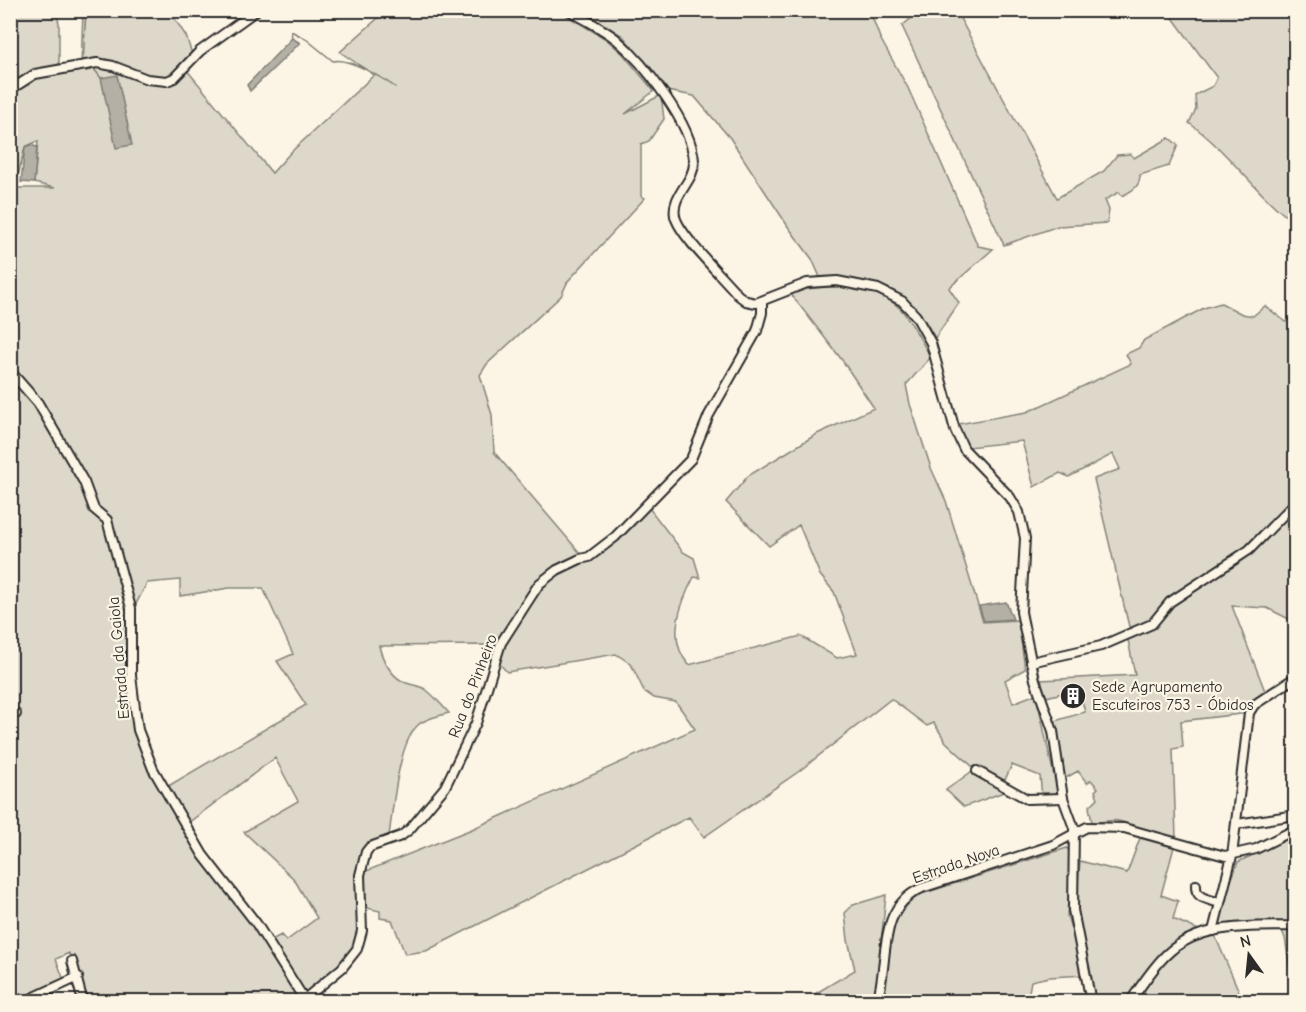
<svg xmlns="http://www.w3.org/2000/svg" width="1306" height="1012" font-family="'Comic Neue',sans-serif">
  <rect width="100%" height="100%" fill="#fcf5e5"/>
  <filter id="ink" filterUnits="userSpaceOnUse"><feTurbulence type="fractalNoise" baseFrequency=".0167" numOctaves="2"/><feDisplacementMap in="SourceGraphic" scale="12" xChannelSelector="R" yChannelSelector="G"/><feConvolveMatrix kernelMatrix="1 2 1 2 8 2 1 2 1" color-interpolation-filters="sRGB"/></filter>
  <g filter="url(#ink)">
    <g fill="#ded8ca" stroke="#84827a" stroke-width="1.5" fill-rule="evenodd">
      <path d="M10 11H56L59 23V68L81 66 83 11H143L149 17 153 11 171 13 186 36 193 57 186 69 272 173 291 152 374 75 340 52 386 11H559L606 39 623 54 654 91 625 114 661 95 664 119 649 141 641 144V196L645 198 568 281 561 296 487 364 480 375 492 415 494 452 586 560 646 504 683 552 694 558 700 578 694 577C680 604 666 640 689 665L801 636 837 658 857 654 834 592 820 575 799 525 769 546 726 502 748 476 817 434 874 408 842 360 790 293C823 283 881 283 904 313 914 326 922 343 931 357L906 385 910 404 931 468 946 501 983 622 1018 620 1025 669 1005 680 1013 703 1036 694 1058 794 1042 797 1040 776 1012 765 1002 786 1009 790 964 807 946 790 975 769 946 742 934 723 927 726 891 699 798 772 704 837 689 817 426 951 405 954 392 920 380 918V911L363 907 357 949 305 1001H82L69 953 56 959 65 983 22 1001H11ZM38 141 34 183 55 188H15L25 147ZM180 580V596L229 588H263L293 654 277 661 306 705 165 788 153 769 134 700V608L147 583ZM489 645 497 661 507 672 616 654 631 664 644 691 654 698 676 702 695 729 472 829 359 874 370 847 388 842C393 813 397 744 418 725 425 718 439 716 449 713 441 705 434 695 425 689 418 685 409 685 402 681 390 674 382 659 379 646ZM275 758 298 801 244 832 294 879 317 918 286 941 281 935 268 942 204 852 188 823Z"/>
      <path d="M581 11H870L880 38 908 88 978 246 993 249 949 288 959 303 935 338C905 283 880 281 820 277L812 259 789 228 730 138 694 96 667 91 623 36Z"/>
      <path d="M920 11H956L1057 198 1104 171 1117 155 1131 154 1134 158 1169 138 1178 145 1169 166 1140 175C1140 187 1133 190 1122 196L1119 192 1105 200 1109 210 1107 223 1058 226 1004 245 902 26Z"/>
      <path d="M1168 11H1295V223C1256 195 1229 151 1189 123L1196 109 1195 95 1213 86 1217 78Z"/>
      <path d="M1221 303 1242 314 1253 316 1265 306 1286 322 1295 314V622L1267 608 1232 606 1267 696 1249 713 1181 721 1183 747 1173 749 1176 838 1130 826C1117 816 1106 823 1092 822L1089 807 1098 798 1095 791 1098 788 1091 780 1087 783 1078 771 1064 779 1055 721 1085 712 1079 689 1046 697 1041 680 1135 675 1128 640 1131 635 1094 479 1120 469 1113 454 1069 477 1060 473 1034 487 1022 441 968 447 958 424 1027 412 1131 364 1126 354 1139 348 1144 340 1204 308Z"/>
      <path d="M1295 835V1001L1285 938 1280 926 1213 931 1243 1001H1091L1086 975 1049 977 1031 981 1029 992 1022 1001 882 1002C891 961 881 919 921 894L1067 848 1071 855 1067 916 1084 969 1077 897 1080 861 1127 873 1140 838 1174 847 1161 895 1178 901 1173 919 1201 931 1213 930 1238 862Z"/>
      <polygon points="886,895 876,991 872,1001 803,1001 855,970 848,940 845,913 853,905"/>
    </g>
    <g fill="#b4b0a5" stroke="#7d7b74" stroke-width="1.5">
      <polygon points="292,38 300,43 250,91 247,85"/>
      <polygon points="117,75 132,145 116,148 101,78"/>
      <polygon points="30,145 37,147 34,183 21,182 25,147"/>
      <polygon points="1006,602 1013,619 984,621 979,606"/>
    </g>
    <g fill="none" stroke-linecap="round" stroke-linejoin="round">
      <g stroke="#7d7b74" stroke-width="1.5">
        <path d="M292 38 291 31 306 39 333 61C349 57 382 78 395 87"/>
        <polyline points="83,63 86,10"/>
        <polyline points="84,68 86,71 94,69 101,78"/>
      </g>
      <g stroke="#2b2b2b" stroke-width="12">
        <g id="minor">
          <path d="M569 10C585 20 602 28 616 39 644 63 692 124 694 161 695 182 671 194 675 216 679 235 724 278 738 295L746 301 756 303 807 283 837 281 878 289 902 301 916 316 931 343 955 430 964 449 1010 497 1019 512 1025 538 1021 612 1035 680 1053 731 1063 798 1074 828 1073 910 1091 1002"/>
          <polyline points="10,90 35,74 97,63 113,66 147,79 167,81 174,78 200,51 257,10"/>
          <polyline points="10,371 38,403 84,482 94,509 107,520 131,608 131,675 134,700 138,730 153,769 203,855 256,923 304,999"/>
          <polyline points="1031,662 1101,646 1152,624 1170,602 1249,550 1296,502"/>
          <polyline points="10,711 16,714"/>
          <polyline points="977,771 1027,799 1063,798"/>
          <polyline points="1237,824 1296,815"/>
          <path d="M1196 885C1195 899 1209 899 1220 903"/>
          <polyline points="1213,931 1232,856 1249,713 1254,705 1296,677"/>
          <polyline points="72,961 83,1002"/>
          <polyline points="24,1002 78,977"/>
          <polyline points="301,1002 342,968 357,949 362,931 360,875 366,852 370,847 401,836 410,829 445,787 476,723 501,643 526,604 539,584 557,570 580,559 589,557 615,537 691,459 709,415 757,331 762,313 762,301"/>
          <path d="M877 1002C890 961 875 909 922 888L1053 845 1087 827 1124 828 1225 856 1256 849 1296 829"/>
          <path d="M1130 1002C1141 986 1153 967 1167 954 1200 922 1253 927 1296 926"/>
        </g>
      </g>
      <use href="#minor" stroke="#fcf5e5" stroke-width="8"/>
    </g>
  </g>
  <defs>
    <g id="building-disc" transform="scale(1.35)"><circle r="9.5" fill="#2b2b2b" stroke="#fcf5e5"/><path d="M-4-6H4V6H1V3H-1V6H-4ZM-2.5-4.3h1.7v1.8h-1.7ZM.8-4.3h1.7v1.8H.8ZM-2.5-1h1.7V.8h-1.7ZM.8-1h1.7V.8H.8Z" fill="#fff"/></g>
  </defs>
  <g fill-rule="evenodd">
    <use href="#building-disc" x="1073" y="696"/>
  </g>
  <g text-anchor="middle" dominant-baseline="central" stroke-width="4.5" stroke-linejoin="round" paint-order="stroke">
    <g font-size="16" fill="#2b2b2b" stroke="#fcf5e5">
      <text transform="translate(119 658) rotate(-95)">Estrada da Gaiola</text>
      <text transform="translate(473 686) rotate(-69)">Rua do Pinheiro</text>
      <text transform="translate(956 864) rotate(-19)">Estrada Nova</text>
    </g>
    <g font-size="16" fill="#2b2b2b" stroke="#fcf5e5" text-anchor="start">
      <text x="1092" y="687">Sede Agrupamento<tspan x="1092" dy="18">Escuteiros 753 - Óbidos</tspan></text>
    </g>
  </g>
  <rect width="1306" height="1012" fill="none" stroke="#fcf5e5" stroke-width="36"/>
  <rect x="18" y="18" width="1270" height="976" fill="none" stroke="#2b2b2b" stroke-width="2" filter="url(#ink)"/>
  <g transform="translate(1249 955) rotate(345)" stroke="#fcf5e5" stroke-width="4.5" paint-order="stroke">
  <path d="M0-4.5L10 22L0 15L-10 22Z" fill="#2b2b2b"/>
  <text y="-9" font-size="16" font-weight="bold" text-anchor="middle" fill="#2b2b2b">N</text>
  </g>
</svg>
